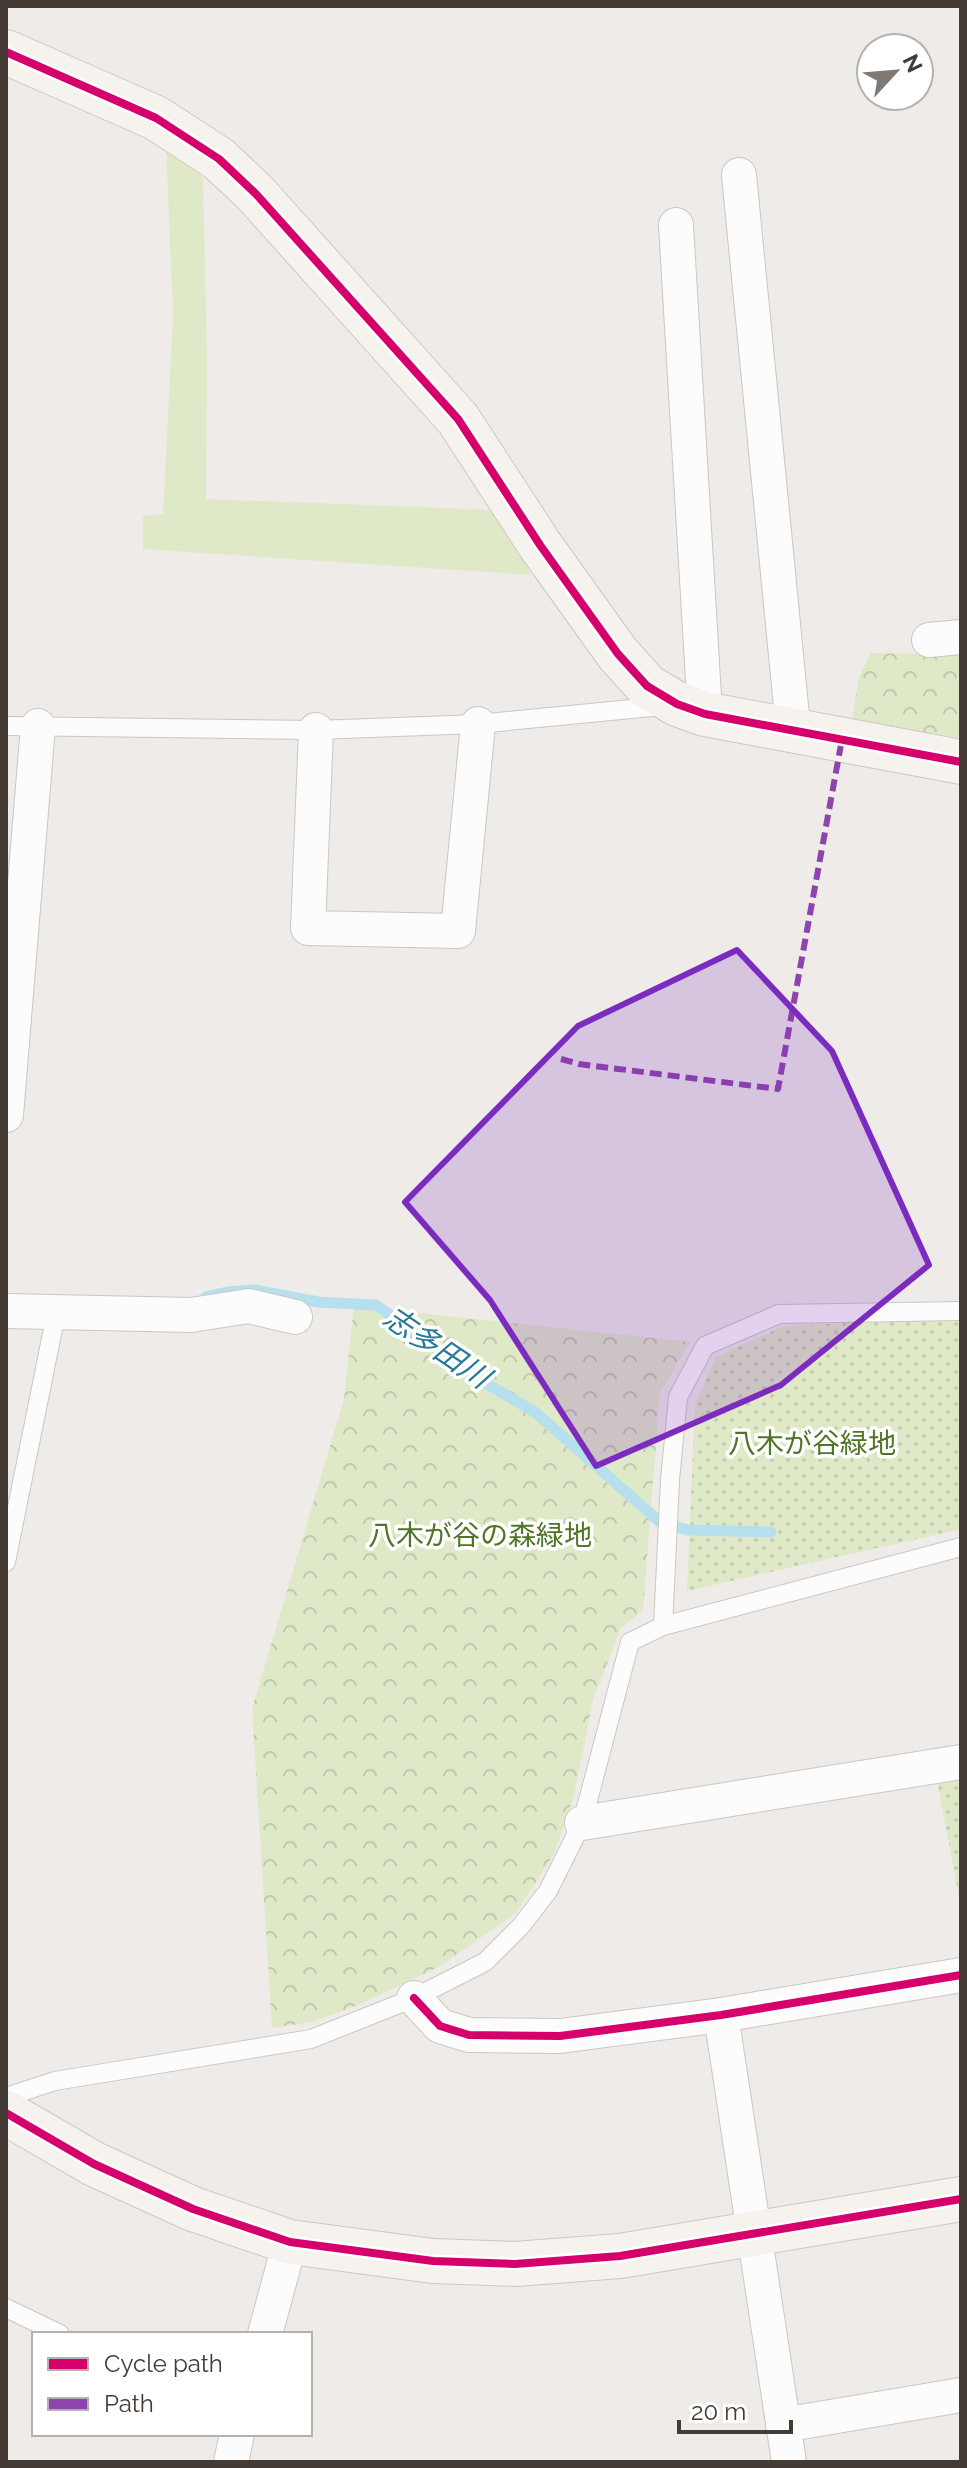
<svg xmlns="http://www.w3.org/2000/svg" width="967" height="2468" font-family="Raleway,'Noto Sans JP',sans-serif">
  <defs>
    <pattern id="forest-crowns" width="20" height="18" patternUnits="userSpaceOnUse" patternTransform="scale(2)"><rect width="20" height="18" fill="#e0e9c7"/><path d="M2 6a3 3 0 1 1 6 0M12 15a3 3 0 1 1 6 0" fill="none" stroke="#c1c9ac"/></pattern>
    <pattern id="park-dots" width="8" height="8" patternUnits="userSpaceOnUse" patternTransform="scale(2)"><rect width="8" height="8" fill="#e0e9c7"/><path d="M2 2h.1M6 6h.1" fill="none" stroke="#c1c9ac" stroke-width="1.8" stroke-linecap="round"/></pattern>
  </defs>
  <rect width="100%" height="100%" fill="#eeebe8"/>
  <polygon fill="#e0e9c7" points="166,148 203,177 207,359 206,499 496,510 531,575 143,549 143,516 163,514 173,315"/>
  <g fill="url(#forest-crowns)">
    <polygon points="961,651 961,738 852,720 859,677 871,653 928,654"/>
    <polygon points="354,1306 690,1342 660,1393 643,1610 621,1628 593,1700 574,1796 554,1854 516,1913 439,1967 356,2006 312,2022 272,2028 252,1709 344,1399"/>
  </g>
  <g fill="url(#park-dots)">
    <polygon points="961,1318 961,1529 687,1591 695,1405 716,1357 784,1326"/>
    <polygon points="961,1775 961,1909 937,1780"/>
  </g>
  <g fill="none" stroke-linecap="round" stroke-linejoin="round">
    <polyline stroke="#b7e0ee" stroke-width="11" points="206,1297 227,1292 254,1290 318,1302 376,1305 480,1380 535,1412 660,1522 688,1530 771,1532"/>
    <g stroke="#cbc7c3" stroke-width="20">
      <g id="lane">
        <polyline points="6,726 316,730 478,724 662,706"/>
        <polyline points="6,1562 56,1314"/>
        <polyline points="663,1626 670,1480 678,1397 705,1346 779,1314 961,1311"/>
        <polyline points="6,2097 55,2081 311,2039 414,1998 485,1962 521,1926 548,1891 582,1823 630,1642 663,1626 961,1547"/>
        <polyline points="6,2308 60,2334"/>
      </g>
    </g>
    <g stroke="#cbc7c3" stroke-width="36">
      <g id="street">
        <polyline points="739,175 792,716 791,729"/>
        <polyline points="676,225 705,714"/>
        <polyline points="929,640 961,637"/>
        <polyline points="316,730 308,928 458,931 478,724"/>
        <polyline points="6,1115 38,726"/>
        <polyline points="6,1311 191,1315 249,1306 295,1317"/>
        <polyline points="582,1823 961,1762"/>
        <polyline points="414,1998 440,2026 469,2035 560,2036 721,2015 961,1975"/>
        <polyline points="721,2015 789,2462"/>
        <polyline points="265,2334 290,2242"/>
        <polyline points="783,2425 961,2395"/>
        <polyline points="231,2462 237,2434"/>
      </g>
    </g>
    <g stroke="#cfc8c0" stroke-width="46">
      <g id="secondary">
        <polyline points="6,52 156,118 219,159 255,193 458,419 540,545 618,654 647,686 677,704 705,714 961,762"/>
        <polyline points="6,2113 94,2164 193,2209 290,2242 433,2261 515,2264 620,2256 961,2199"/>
      </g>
    </g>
    <use href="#lane" stroke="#fcfcfc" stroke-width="18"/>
    <use href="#street" stroke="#fcfcfc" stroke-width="34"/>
    <use href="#secondary" stroke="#f6f2ed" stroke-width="44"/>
    <polyline stroke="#8e44ad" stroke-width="6" stroke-dasharray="12 6" stroke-linecap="butt" points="561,1059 579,1064 778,1089 842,739"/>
    <g stroke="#fff" stroke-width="13">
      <g id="cycleway">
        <polyline points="6,52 156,118 219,159 255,193 458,419 540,545 618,654 647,686 677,704 705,714 961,762"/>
        <polyline points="414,1998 440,2026 469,2035 560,2036 721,2015 961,1975"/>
        <polyline points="6,2113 94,2164 193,2209 290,2242 433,2261 515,2264 620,2256 961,2199"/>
      </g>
    </g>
    <use href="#cycleway" stroke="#d6006c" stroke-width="8"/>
  </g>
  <path fill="#7b2cbf" fill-opacity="0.2" stroke="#7b2cbf" stroke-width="6" stroke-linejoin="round" d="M737 950 832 1051 929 1265 781 1385 596 1466 490 1300 405 1202 578 1026Z"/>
  <g text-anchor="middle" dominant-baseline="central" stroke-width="7" stroke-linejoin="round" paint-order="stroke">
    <g font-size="28" fill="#507527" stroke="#fff">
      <text x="812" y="1443">八木が谷緑地</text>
      <text x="480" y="1535">八木が谷の森緑地</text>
    </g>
    <g font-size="30" font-style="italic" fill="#297a97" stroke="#fff">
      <text transform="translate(437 1347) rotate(34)">志多田川</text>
    </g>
  </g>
  <rect width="967" height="2468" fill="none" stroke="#443b34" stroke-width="16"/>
  <rect x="32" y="2332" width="280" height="104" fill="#ffffff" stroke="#b4b1ae" stroke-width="2"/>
  <rect x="48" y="2358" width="40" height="12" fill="#d6006c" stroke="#b4b1ae" stroke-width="2"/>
  <text x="104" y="2372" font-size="24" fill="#443b34">Cycle path</text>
  <rect x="48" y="2398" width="40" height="12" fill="#8e44ad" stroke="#b4b1ae" stroke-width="2"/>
  <text x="104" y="2412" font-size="24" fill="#443b34">Path</text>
  <g transform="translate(895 72) rotate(64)"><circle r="38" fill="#ffffff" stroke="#b4b1ae" stroke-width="2"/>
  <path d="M0-6L14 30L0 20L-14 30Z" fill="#807973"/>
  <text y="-12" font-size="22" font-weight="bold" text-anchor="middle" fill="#443b34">N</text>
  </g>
  <path d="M679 2420v12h112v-12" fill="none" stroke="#443b34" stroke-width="4"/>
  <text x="691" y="2420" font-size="24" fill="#443b34" stroke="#ffffff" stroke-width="6" paint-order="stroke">20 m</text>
</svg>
